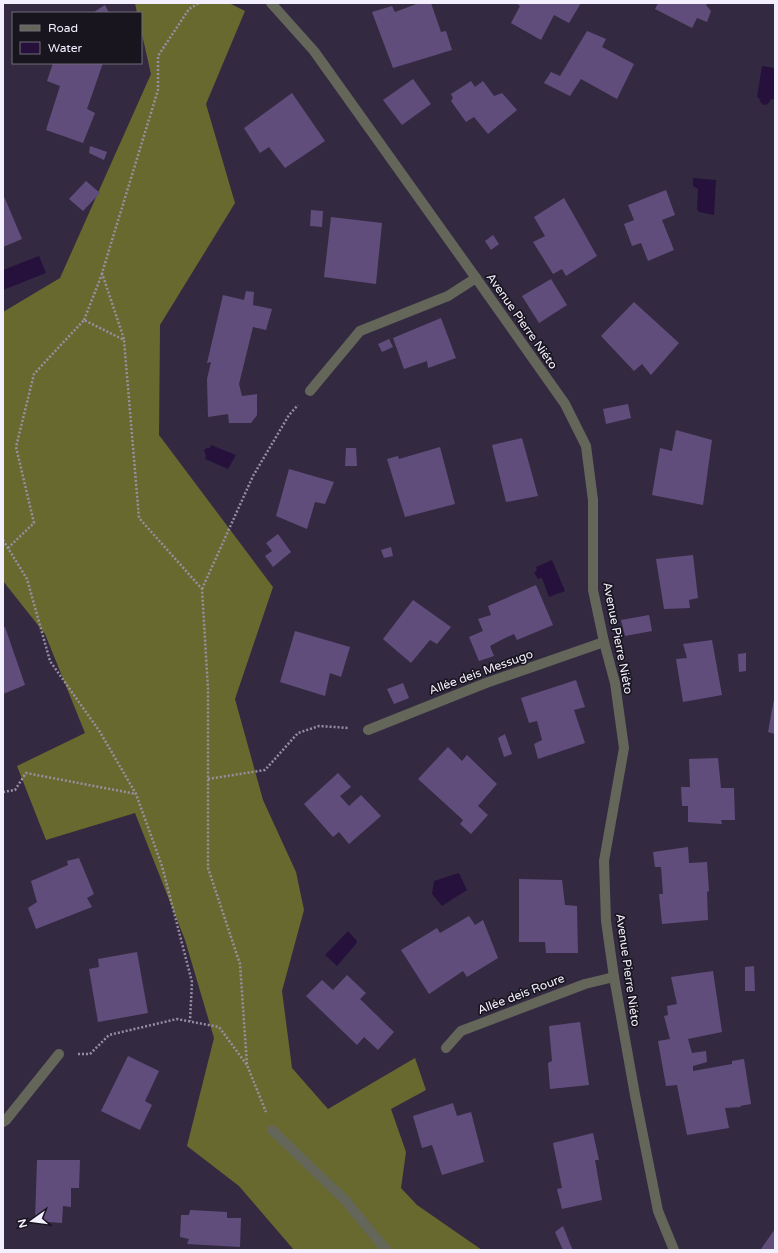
<svg xmlns="http://www.w3.org/2000/svg" width="778" height="1253" font-family="'Varela Round',sans-serif">
  <rect width="100%" height="100%" fill="#332a41"/>
  <polygon fill="#68692f" points="135,3 229,3 245,11 206,104 235,203 160,325 159,435 273,587 235,699 263,800 296,872 304,910 282,991 292,1068 328,1109 415,1058 426,1090 391,1109 406,1152 401,1188 417,1205 482,1250 294,1250 239,1186 187,1146 214,1038 185,940 135,813 46,840 17,766 85,733 45,634 3,581 3,312 60,278 151,74 141,30 141,13 137,13"/>
  <g fill="#26113c">
    <polygon points="762,66 775,68 775,100 771,99 768,104 764,105 761,103 759,98 757,97"/>
    <polygon points="693,178 716,180 714,215 699,212 697,209 698,189 693,186"/>
    <polygon points="39,256 46,273 3,290 3,270"/>
    <polygon points="211,445 236,455 228,469 205,459 206,456 204,450 207,448 210,448"/>
    <polygon points="552,560 565,591 549,597 542,578 538,579 534,573 537,570 536,567"/>
    <polygon points="459,873 467,890 442,906 432,894 434,881"/>
    <polygon points="348,931 357,941 356,944 337,966 325,955"/>
  </g>
  <g fill="#614d7c">
    <polygon points="419,3 431,3 441,32 446,31 452,50 393,68 372,12 392,6 395,12"/>
    <polygon points="516,3 581,3 569,23 554,15 541,40 511,23 520,6"/>
    <polygon points="658,3 708,3 706,5 711,11 707,22 697,18 692,28 655,9"/>
    <polygon points="105,5 109,13 92,13"/>
    <polygon points="587,31 606,39 602,47 634,64 617,99 581,79 570,96 544,83 551,72 560,76"/>
    <polygon points="53,63 103,63 87,109 95,113 83,143 46,130 60,86 47,81"/>
    <polygon points="413,79 431,104 402,125 383,100"/>
    <polygon points="471,81 475,87 483,81 494,96 502,93 517,110 488,134 474,117 466,122 451,101 453,98 451,94"/>
    <polygon points="292,93 325,141 285,168 269,147 260,153 244,128"/>
    <polygon points="90,146 107,152 104,160 89,153"/>
    <polygon points="86,181 100,193 83,211 69,199"/>
    <polygon points="666,190 675,215 662,220 674,250 648,261 641,243 632,246 624,224 634,220 628,205"/>
    <polygon points="3,194 22,239 3,247"/>
    <polygon points="564,198 597,256 566,276 562,269 553,274 533,242 545,236 534,217"/>
    <polygon points="311,210 323,211 322,227 310,226"/>
    <polygon points="331,217 382,223 376,284 324,277"/>
    <polygon points="493,235 499,244 491,250 485,241"/>
    <polygon points="551,279 567,305 539,323 522,296"/>
    <polygon points="246,291 254,292 253,305 272,309 266,330 253,327 239,384 242,396 257,394 257,415 251,423 229,423 228,414 208,417 207,379 211,362 207,363 223,295 244,300"/>
    <polygon points="634,302 679,343 651,375 642,364 634,371 601,336"/>
    <polygon points="441,318 456,358 428,368 427,361 404,369 393,338"/>
    <polygon points="389,339 393,347 382,352 378,344"/>
    <polygon points="628,404 631,418 606,424 603,409"/>
    <polygon points="676,430 712,440 703,505 652,495 660,448 672,451"/>
    <polygon points="522,438 538,496 506,502 492,445"/>
    <polygon points="440,447 455,504 405,517 387,459 398,456 399,459"/>
    <polygon points="346,448 356,448 357,466 345,466"/>
    <polygon points="289,469 334,482 325,504 315,502 307,529 276,516"/>
    <polygon points="278,534 291,552 273,567 265,556 272,551 266,543"/>
    <polygon points="391,547 393,556 384,558 381,550"/>
    <polygon points="693,555 698,598 689,600 690,608 664,609 656,559"/>
    <polygon points="536,585 553,625 517,640 514,634 503,639 490,646 494,656 479,661 469,637 483,631 478,619 491,615 488,606"/>
    <polygon points="413,600 451,627 437,644 430,640 411,663 383,639"/>
    <polygon points="649,615 652,631 625,636 621,620"/>
    <polygon points="3,627 5,627 25,685 3,694"/>
    <polygon points="295,631 350,647 341,677 330,673 325,696 280,682"/>
    <polygon points="712,640 722,695 683,702 676,659 687,658 683,644"/>
    <polygon points="746,653 746,671 739,672 738,654"/>
    <polygon points="576,680 585,707 574,710 585,743 538,759 534,744 542,740 537,721 529,723 521,698"/>
    <polygon points="403,683 409,698 394,704 387,689"/>
    <polygon points="774,699 775,699 775,734 768,732"/>
    <polygon points="505,734 512,754 504,757 498,738"/>
    <polygon points="448,747 462,761 467,755 497,784 478,806 488,815 471,834 460,824 463,820 418,779"/>
    <polygon points="718,758 721,788 734,788 735,820 721,820 722,824 688,822 688,806 682,806 681,787 690,787 689,759"/>
    <polygon points="338,773 351,787 340,796 349,806 361,795 381,816 349,844 339,832 333,837 304,804"/>
    <polygon points="688,847 689,863 707,862 709,891 707,892 708,920 662,924 659,894 663,894 661,867 655,867 653,852"/>
    <polygon points="79,858 94,894 87,898 92,907 36,929 28,908 37,902 31,881 68,865 67,861"/>
    <polygon points="519,879 562,880 565,905 577,906 578,953 546,953 545,942 519,942"/>
    <polygon points="469,916 475,925 483,920 498,958 467,977 463,971 429,994 401,950 437,928 440,933"/>
    <polygon points="137,952 148,1013 98,1022 89,969 99,967 98,959"/>
    <polygon points="754,966 755,991 745,991 745,967"/>
    <polygon points="713,971 722,1032 688,1039 692,1053 706,1051 707,1062 693,1066 693,1071 732,1064 732,1061 744,1059 751,1104 740,1106 741,1107 725,1108 729,1128 687,1135 677,1085 666,1086 658,1041 670,1039 664,1016 668,1015 667,1006 677,1004 671,977"/>
    <polygon points="347,975 366,993 360,999 394,1032 378,1050 364,1037 357,1045 306,996 322,980 333,990"/>
    <polygon points="580,1022 589,1085 550,1089 548,1063 552,1061 549,1026"/>
    <polygon points="128,1056 159,1071 145,1101 152,1105 140,1130 101,1111"/>
    <polygon points="453,1103 457,1116 471,1112 484,1162 442,1175 432,1145 422,1148 413,1116"/>
    <polygon points="593,1133 599,1160 595,1160 602,1200 562,1209 557,1189 562,1188 553,1143"/>
    <polygon points="37,1160 80,1160 79,1188 71,1188 71,1207 63,1206 62,1223 35,1221"/>
    <polygon points="190,1210 227,1212 227,1218 241,1218 240,1247 187,1244 189,1239 180,1237 181,1215 189,1215"/>
    <polygon points="563,1226 571,1246 573,1250 563,1250 555,1232"/>
    <polygon points="775,1229 775,1250 763,1250 761,1249"/>
  </g>
  <g fill="none" stroke-linecap="round" stroke-linejoin="round">
    <g stroke="#968fa2" stroke-width="2.5" stroke-dasharray="2 2" stroke-linecap="butt">
      <polyline points="84,320 102,274"/>
      <polyline points="124,339 102,273 158,90 158,56 189,9 199,3"/>
      <polyline points="3,540 27,579 50,661 100,732 136,794 162,866 192,982 190,1021"/>
      <polyline points="8,548 34,523 16,447 34,374 84,320 124,340 139,518 202,589 208,689 208,868 240,964 247,1065 266,1112"/>
      <polyline points="202,589 253,476 289,415 298,405"/>
      <polyline points="208,779 265,770 298,733 319,726 349,728"/>
      <polyline points="3,792 15,790 26,773 136,794"/>
      <polyline points="78,1054 90,1054 109,1035 177,1019 219,1027 247,1065"/>
    </g>
    <polyline stroke="#65665a" stroke-width="10" points="272,1130 345,1200 386,1250"/>
    <g stroke="#65665a" stroke-width="10">
      <polyline points="271,3 314,51 476,278 565,404 586,446 593,500 593,590 604,642 615,683 624,748 604,861 606,921 614,977 635,1095 658,1211 674,1250"/>
      <polyline points="310,391 360,331 448,296 476,278"/>
      <polyline points="368,730 486,683 604,642"/>
      <polyline points="446,1048 461,1031 585,984 614,977"/>
      <polyline points="3,1122 6,1120 59,1054"/>
    </g>
  </g>
  <g text-anchor="middle" dominant-baseline="central" stroke-width="3.5" stroke-linejoin="round" paint-order="stroke">
    <g font-size="12" fill="#f4effe" stroke="#19151f">
      <text transform="translate(522 321) rotate(55)">Avenue Pierre Niéto</text>
      <text transform="translate(618 638) rotate(79)">Avenue Pierre Niéto</text>
      <text transform="translate(481 672) rotate(-20)">Allée deis Messugo</text>
      <text transform="translate(628 970) rotate(82)">Avenue Pierre Niéto</text>
      <text transform="translate(521 994) rotate(-21)">Allée deis Roure</text>
    </g>
  </g>
  <rect width="778" height="1253" fill="none" stroke="#f4effe" stroke-width="8"/>
  <rect x="12" y="12" width="130" height="52" fill="#19151f" stroke="#716c78"/>
  <rect x="20" y="25" width="20" height="6" fill="#65665a" stroke="#716c78"/>
  <text x="48" y="32" font-size="12" fill="#f4effe">Road</text>
  <rect x="20" y="42" width="20" height="12" fill="#26113c" stroke="#716c78"/>
  <text x="48" y="52" font-size="12" fill="#f4effe">Water</text>
  <g transform="translate(32 1221) rotate(256)" stroke="#19151f" stroke-width="3" paint-order="stroke">
  <path d="M0-3L7 15L0 10L-7 15Z" fill="#f4effe"/>
  <text y="-6" font-size="11" font-weight="bold" text-anchor="middle" fill="#f4effe">N</text>
  </g>
</svg>
